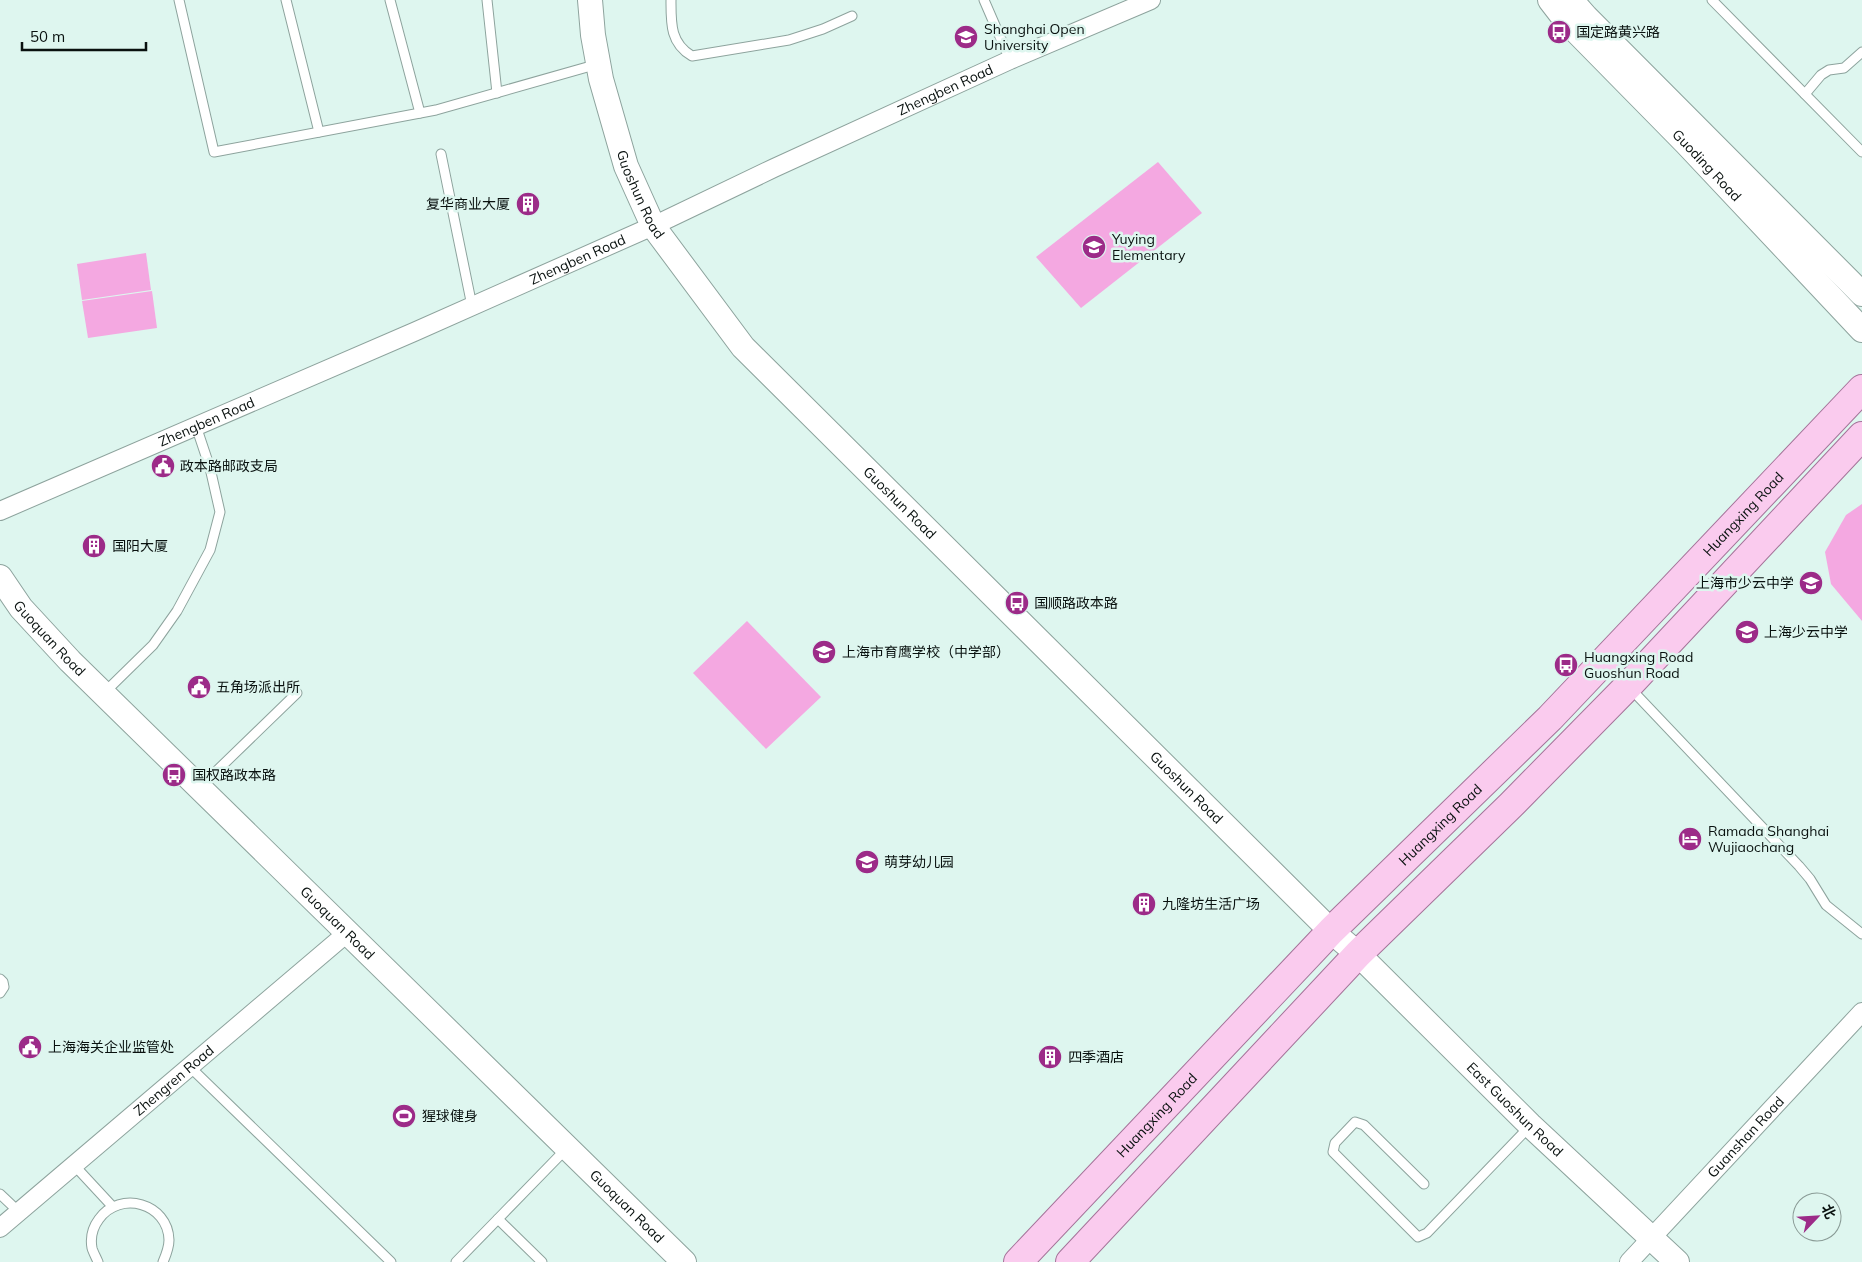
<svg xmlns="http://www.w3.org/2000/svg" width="1862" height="1262" font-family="Mulish,'Noto Sans SC',sans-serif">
  <rect width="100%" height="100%" fill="#def6ef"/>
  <g fill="#f4a8e1">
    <polygon points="1158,162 1202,213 1081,308 1036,257"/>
    <polygon points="146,253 151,290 82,300 77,264"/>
    <polygon points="152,291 157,328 88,338 82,301"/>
    <polygon points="1862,504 1862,621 1831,584 1825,552 1846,515"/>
    <polygon points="747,621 821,697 766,749 693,673"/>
  </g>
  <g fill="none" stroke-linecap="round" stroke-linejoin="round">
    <g stroke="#8da39d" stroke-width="11">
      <g id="lane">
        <polyline points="179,0 214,152 436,110 598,64"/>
        <polyline points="286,0 319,132"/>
        <polyline points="390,0 420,113"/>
        <polyline points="487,0 497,93"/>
        <path d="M671 0C671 23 670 43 692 56L789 40 823 29 852 16"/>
        <polyline points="984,0 1010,60"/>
        <polyline points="1712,0 1862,152"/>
        <polyline points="1805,94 1821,75 1829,70 1844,68 1862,52"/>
        <polyline points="441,154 472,306"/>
        <polyline points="1630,688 1799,866 1810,879 1826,905 1862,934"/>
        <polyline points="104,693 153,645 177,611 210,550 220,512 210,468 196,426"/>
        <polyline points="200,787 297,693"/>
        <polyline points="0,979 3,982 4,987 0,993"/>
        <polyline points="190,1067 391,1262"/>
        <polyline points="74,1165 112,1206"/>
        <polyline points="1424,1184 1364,1125 1355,1122 1335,1143 1333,1152 1418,1237 1427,1233 1530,1126"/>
        <polyline points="0,1194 19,1212"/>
        <polyline points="498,1219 542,1262"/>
        <path d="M98 1262C96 1257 93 1252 92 1248 90 1237 93 1227 99 1219 120 1190 168 1203 169 1240 169 1248 166 1255 163 1262"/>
        <polyline points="456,1262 567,1148"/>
      </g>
    </g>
    <g stroke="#8da39d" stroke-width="20">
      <g id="street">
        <path id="s1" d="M0 511 414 332 653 226 774 168 1010 60 1151 0"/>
        <path id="s2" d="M0 1228 347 933"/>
        <path id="s3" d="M1629 1262 1862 1012"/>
      </g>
    </g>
    <g stroke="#8da39d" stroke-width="26">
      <g id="secondary">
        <path id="s4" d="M590 0 593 35 601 79 626 166 653 226 743 347 1331 931 1358 954 1530 1125 1677 1262"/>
        <path id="s5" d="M1550 0 1567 22 1686 143 1862 330"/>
        <polyline points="1571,0 1586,17 1862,294"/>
        <path id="s6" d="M0 577 21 608 70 661 684 1262"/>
      </g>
    </g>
    <g stroke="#a47399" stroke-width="30">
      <g id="primary">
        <path id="s7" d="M1018 1262 1331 931 1550 718 1862 389"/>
        <polyline points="1070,1262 1358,954 1511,805 1628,686 1862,436"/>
      </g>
    </g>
    <use href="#lane" stroke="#fff" stroke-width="9"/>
    <use href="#street" stroke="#fff" stroke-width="18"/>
    <use href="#secondary" stroke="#fff" stroke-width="24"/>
    <use href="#primary" stroke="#facbee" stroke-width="28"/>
  </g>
  <defs>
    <g id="bus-disc" transform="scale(1.25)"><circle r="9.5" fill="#9c2b88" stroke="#def6ef"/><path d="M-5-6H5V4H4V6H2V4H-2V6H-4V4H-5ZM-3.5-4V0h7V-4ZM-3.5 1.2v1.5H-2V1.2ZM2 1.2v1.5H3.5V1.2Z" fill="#fff"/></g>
    <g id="university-disc" transform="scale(1.25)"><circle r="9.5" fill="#9c2b88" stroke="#def6ef"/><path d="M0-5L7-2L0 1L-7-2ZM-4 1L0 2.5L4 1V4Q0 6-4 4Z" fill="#fff"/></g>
    <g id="building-disc" transform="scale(1.25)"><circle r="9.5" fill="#9c2b88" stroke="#def6ef"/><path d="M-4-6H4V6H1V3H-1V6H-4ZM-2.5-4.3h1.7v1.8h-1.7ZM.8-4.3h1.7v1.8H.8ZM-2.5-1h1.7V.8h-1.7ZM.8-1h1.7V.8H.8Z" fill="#fff"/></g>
    <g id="school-disc" transform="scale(1.25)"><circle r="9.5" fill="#9c2b88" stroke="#def6ef"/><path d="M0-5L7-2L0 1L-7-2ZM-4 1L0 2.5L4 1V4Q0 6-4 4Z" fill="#fff"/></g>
    <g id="civic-disc" transform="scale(1.25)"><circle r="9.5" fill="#9c2b88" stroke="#def6ef"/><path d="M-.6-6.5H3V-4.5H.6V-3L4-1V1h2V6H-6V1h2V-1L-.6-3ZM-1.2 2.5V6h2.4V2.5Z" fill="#fff"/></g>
    <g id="hotel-disc" transform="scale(1.25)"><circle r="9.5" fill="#9c2b88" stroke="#def6ef"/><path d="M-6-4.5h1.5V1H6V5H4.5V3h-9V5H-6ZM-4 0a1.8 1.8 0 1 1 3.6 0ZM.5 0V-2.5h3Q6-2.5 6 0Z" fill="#fff"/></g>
    <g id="stadium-disc" transform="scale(1.25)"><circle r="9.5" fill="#9c2b88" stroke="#def6ef"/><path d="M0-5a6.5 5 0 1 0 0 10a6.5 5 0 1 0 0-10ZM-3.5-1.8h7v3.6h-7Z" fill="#fff"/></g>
  </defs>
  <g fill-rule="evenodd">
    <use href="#bus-disc" x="1559" y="32"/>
    <use href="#university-disc" x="966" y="37"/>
    <use href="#building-disc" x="528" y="204"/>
    <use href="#school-disc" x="1094" y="247"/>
    <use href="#civic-disc" x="163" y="466"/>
    <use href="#building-disc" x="94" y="546"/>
    <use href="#school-disc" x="1811" y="583"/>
    <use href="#bus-disc" x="1017" y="603"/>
    <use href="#school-disc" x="1747" y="632"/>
    <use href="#school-disc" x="824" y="652"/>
    <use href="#bus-disc" x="1566" y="665"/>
    <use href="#civic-disc" x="199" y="687"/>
    <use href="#bus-disc" x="174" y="775"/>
    <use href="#hotel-disc" x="1690" y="839"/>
    <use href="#school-disc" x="867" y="862"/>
    <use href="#building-disc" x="1144" y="904"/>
    <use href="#civic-disc" x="30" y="1047"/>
    <use href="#building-disc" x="1050" y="1057"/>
    <use href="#stadium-disc" x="404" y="1116"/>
  </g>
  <g text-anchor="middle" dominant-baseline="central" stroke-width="5" stroke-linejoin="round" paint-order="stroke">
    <g font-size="14" fill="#09110f" stroke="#def6ef" text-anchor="start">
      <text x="984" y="29">Shanghai Open<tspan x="984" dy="16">University</tspan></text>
      <text x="1576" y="32">国定路黄兴路</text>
      <text x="510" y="204" text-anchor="end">复华商业大厦</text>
      <text x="1112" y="239">Yuying<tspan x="1112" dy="16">Elementary</tspan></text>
      <text x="180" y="466">政本路邮政支局</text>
      <text x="112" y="546">国阳大厦</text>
      <text x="1794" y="583" text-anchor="end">上海市少云中学</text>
      <text x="1034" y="603">国顺路政本路</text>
      <text x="1764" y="632">上海少云中学</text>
      <text x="842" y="652">上海市育鹰学校（中学部）</text>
      <text x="1584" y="657">Huangxing Road<tspan x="1584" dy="16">Guoshun Road</tspan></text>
      <text x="216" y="687">五角场派出所</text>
      <text x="192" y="775">国权路政本路</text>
      <text x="1708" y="831">Ramada Shanghai<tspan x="1708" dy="16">Wujiaochang</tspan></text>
      <text x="884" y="862">萌芽幼儿园</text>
      <text x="1162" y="904">九隆坊生活广场</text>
      <text x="48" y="1047">上海海关企业监管处</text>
      <text x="1068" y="1057">四季酒店</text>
      <text x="422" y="1116">猩球健身</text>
    </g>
    <g font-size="14" fill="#09110f" stroke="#def6ef">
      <text stroke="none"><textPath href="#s1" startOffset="1035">Zhengben Road</textPath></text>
      <text stroke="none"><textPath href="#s5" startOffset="228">Guoding Road</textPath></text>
      <text stroke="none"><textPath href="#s4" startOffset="202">Guoshun Road</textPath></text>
      <text stroke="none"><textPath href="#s1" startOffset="630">Zhengben Road</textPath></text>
      <text stroke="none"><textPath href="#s1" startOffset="225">Zhengben Road</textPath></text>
      <text stroke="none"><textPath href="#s4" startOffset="608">Guoshun Road</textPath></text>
      <text stroke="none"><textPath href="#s7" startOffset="1042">Huangxing Road</textPath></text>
      <text stroke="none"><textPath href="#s6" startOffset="79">Guoquan Road</textPath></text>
      <text stroke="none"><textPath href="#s4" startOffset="1012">Guoshun Road</textPath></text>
      <text stroke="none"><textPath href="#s7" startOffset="608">Huangxing Road</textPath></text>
      <text stroke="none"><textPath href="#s6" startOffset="484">Guoquan Road</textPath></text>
      <text stroke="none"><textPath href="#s2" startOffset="228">Zhengren Road</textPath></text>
      <text stroke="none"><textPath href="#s4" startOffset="1472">East Guoshun Road</textPath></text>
      <text stroke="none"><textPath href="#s7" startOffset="202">Huangxing Road</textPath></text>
      <text stroke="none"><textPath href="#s3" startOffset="171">Guanshan Road</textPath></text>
      <text stroke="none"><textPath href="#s6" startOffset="889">Guoquan Road</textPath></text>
    </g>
  </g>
  <g transform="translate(1817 1217) rotate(65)"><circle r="24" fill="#def6ef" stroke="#899a95"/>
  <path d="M0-4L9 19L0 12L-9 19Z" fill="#9c2b88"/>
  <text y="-8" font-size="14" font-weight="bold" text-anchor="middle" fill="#09110f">北</text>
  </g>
  <path d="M22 42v8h124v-8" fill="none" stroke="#09110f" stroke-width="2.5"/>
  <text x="30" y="42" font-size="15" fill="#09110f" stroke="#def6ef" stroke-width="4" paint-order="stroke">50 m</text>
</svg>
